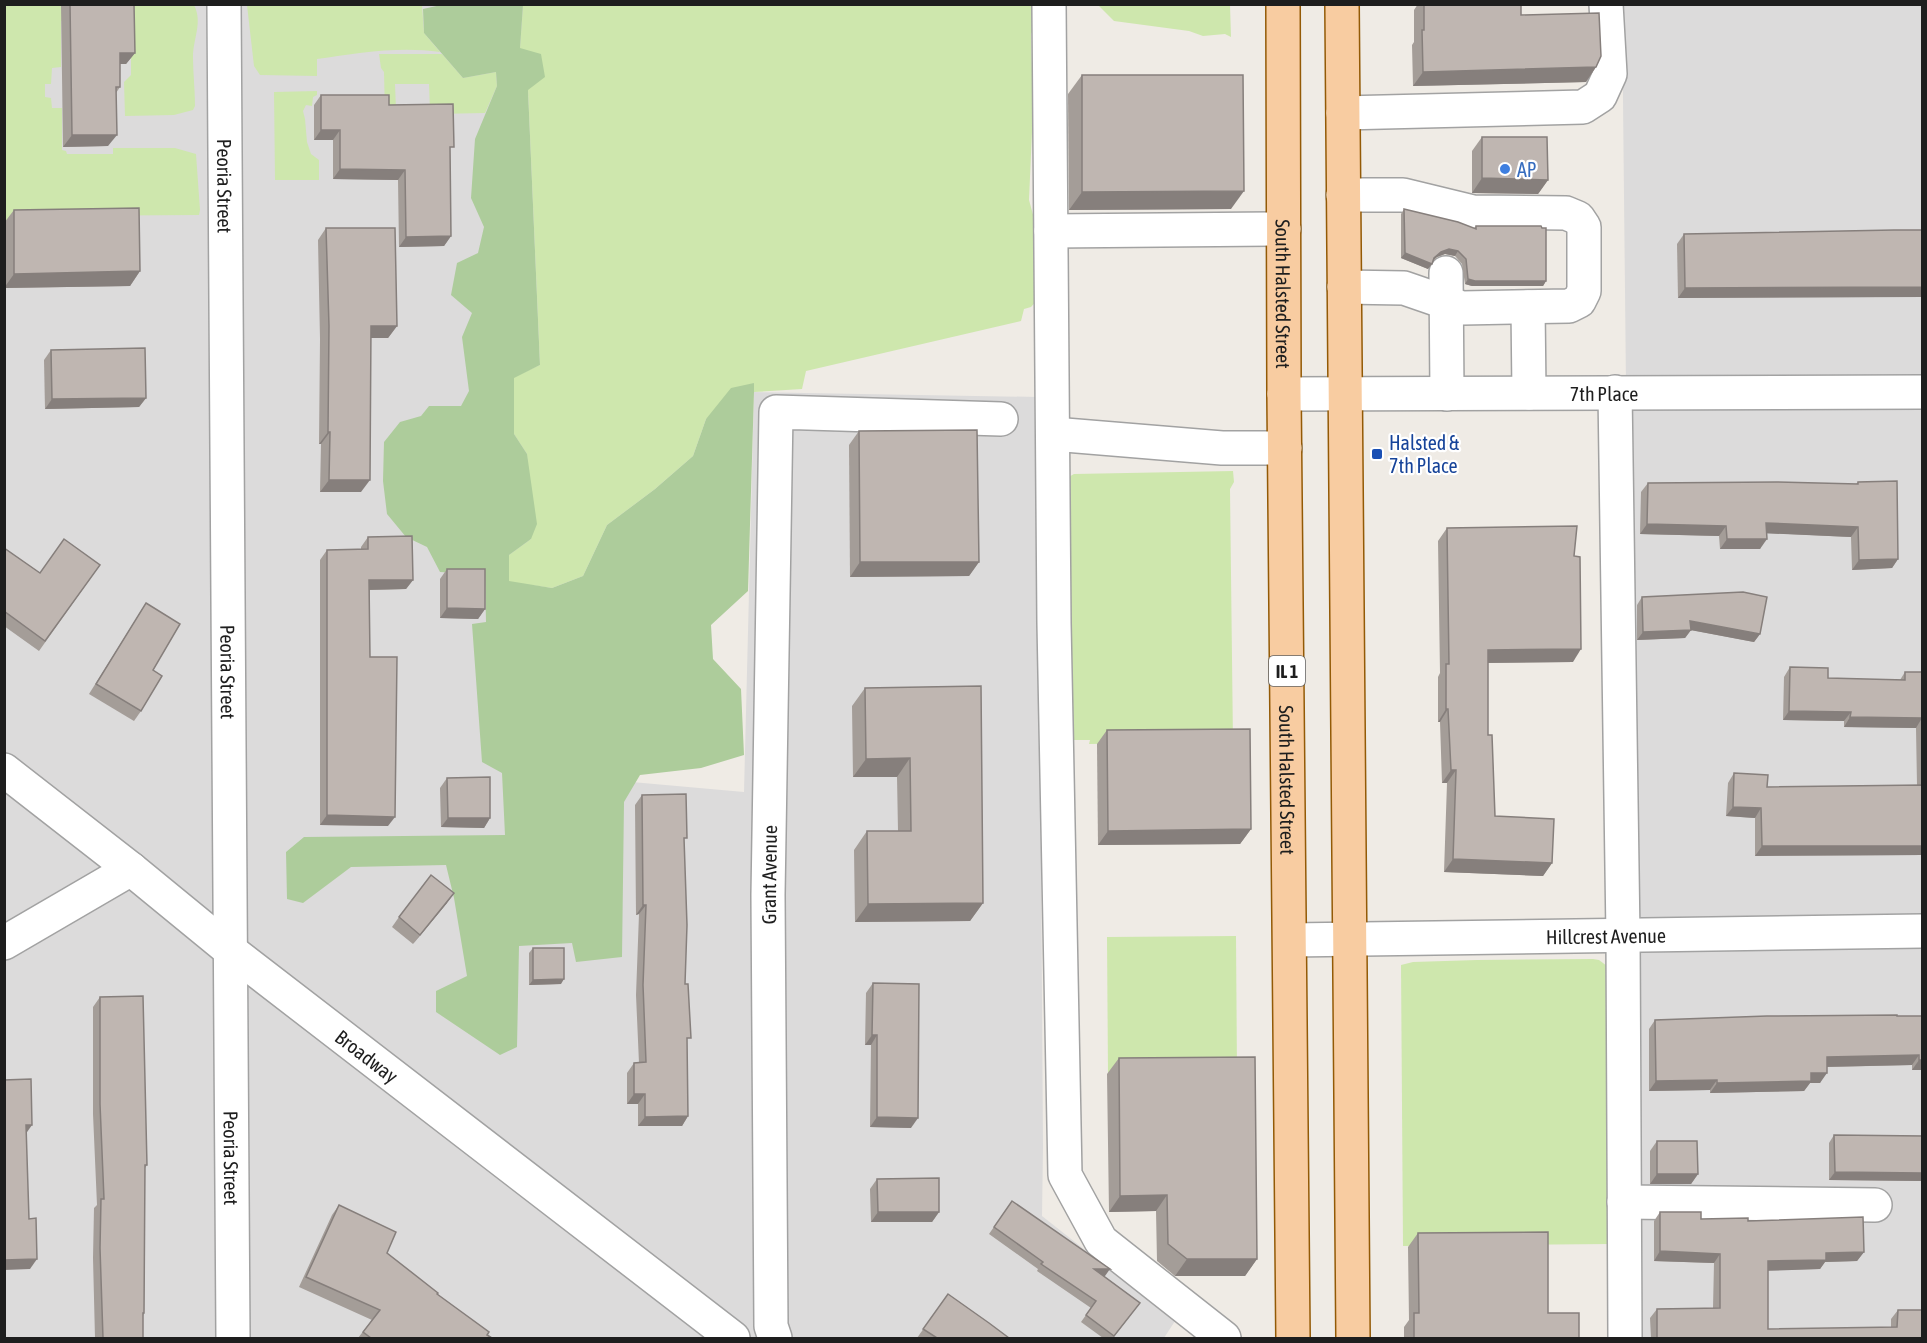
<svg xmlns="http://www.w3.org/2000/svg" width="1927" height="1343" font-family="'Asap Condensed',sans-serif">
  <rect width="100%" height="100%" fill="#efebe5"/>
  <g fill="#dcdbdb">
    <polygon points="5,5 527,5 531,773 744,792 754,392 1038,397 1043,1147 1042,1216 1175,1321 1164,1338 5,1338"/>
    <polygon points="1622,5 1922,5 1922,1338 1636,1338"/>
  </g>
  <g fill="#cee7ad" fill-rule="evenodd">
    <path d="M4 5H194C203 23 193 38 193 57 193 73 195 90 195 106L193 110 174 115 125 116 124 82 131 75V23L61 21V67L52 68 51 84H45V97L51 98 52 108H62V150L66 151 67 154H113V148H175L196 154 200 210 199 215 44 216 43 221 5 222Z"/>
    <path d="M247 5H422L424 33 440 52C399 46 358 53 317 59V76L260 75 254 66Z"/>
    <polygon points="523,5 1035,5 1036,26 1031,34 1033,109 1029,200 1037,229 1034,244 1038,254 1039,298 1031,307 1024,309 1021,321 806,371 802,389 754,392 754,383 706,419 693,456 655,489 607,525 583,576 552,588 509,582 509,555 531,539 527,454 514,434 514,377 540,365 528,90 520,48"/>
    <polygon points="1098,5 1230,5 1231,37 1225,34 1203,36 1189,31 1114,21"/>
    <path d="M379 54H442L463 78 496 72 497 86 485 113 385 115 384 72 381 68ZM395 84H429L430 110H396Z"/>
    <polygon points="317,91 317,95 313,97 312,106 306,105 303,111 305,119 307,142 311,154 319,160 319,180 275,180 274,92"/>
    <polygon points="1233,471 1234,482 1230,489 1233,742 1089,744 1090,740 1073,740 1065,479 1074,474"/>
    <polygon points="1236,936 1237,1073 1108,1074 1107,937"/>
    <polygon points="1593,959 1599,960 1607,966 1611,1244 1403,1246 1401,965 1413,962 1477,960"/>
  </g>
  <polygon fill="#adcc9b" points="441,5 523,5 520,48 541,54 545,77 528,90 540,365 514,378 514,434 527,454 537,524 531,539 509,555 509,581 552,588 583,576 607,525 655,489 693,456 706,419 731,388 754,383 754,392 748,591 711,625 713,659 741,689 744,755 701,768 640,775 624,802 622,957 576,962 572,943 519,946 517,1047 500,1055 436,1012 436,991 467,976 454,898 446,865 351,867 303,903 287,899 286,852 304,837 505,835 502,773 482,762 472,624 486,622 485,575 440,572 427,547 406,537 387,514 383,481 384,442 400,422 421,416 429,406 461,406 469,391 462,337 472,313 451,295 457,263 478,253 484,227 471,198 475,139 497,86 496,72 463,78 424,33 423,9"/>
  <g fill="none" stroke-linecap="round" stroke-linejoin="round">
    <g stroke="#a2a2a2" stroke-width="36">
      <g id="minor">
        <path id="s1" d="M224 4 233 1338"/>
        <polyline points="1049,4 1054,623 1065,1175 1101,1241 1224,1338"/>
        <polyline points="1343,113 1583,107 1600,96 1610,74 1606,4"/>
        <polyline points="1343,195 1403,195 1473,212 1566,213 1578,218 1584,227 1584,291 1579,301 1569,306 1462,308 1404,288 1344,287"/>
        <polyline points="1051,231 1284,229"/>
        <polyline points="1446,273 1447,394"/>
        <polyline points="1528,307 1529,393"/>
        <polyline points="1615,392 1623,936 1625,1338"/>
        <path id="s2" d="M1284 394 1922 392"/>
        <polyline points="1053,434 1222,448 1285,448"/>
        <path id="s3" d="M4 770 131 869 231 951 733 1338"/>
        <path id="s4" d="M1290 940 1922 931"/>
        <polyline points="4,943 131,869"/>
        <polyline points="1624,1202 1875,1205"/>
        <path id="s5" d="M775 1338 771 1326 768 895 776 412 1001 419"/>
      </g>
    </g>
    <g stroke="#935a06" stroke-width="36">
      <g id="major">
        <path id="s6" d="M1283 4 1284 394 1293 1338"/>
        <polyline points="1342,4 1353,1338"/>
      </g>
    </g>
    <use href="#minor" stroke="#fff" stroke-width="33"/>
    <use href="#major" stroke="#f8cca1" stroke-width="33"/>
  </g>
  <g fill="#a49d98">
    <polygon points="61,4 134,4 135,53 126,64 120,64 120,87 116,93 108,146 63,147"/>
    <polygon points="1418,4 1521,4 1521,15 1596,67 1586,82 1413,86 1412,45 1414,42 1414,10"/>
    <polygon points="1082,75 1231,209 1069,210 1068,94"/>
    <polygon points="321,95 389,105 450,152 451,236 444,246 399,247 398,180 333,179 333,140 314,140 314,105"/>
    <polygon points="1482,137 1548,180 1538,194 1472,193 1472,151"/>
    <polygon points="1404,209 1474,228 1476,226 1546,281 1543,286 1472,286 1465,284 1462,264 1455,256 1445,254 1437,257 1433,261 1428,269 1401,258 1401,214"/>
    <polygon points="14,210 140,271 130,286 4,288 4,223"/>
    <polygon points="326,228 397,326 388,338 371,338 361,492 320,492 321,444 319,444 320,339 318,240"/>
    <polygon points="1684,234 1879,297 1678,298 1677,244"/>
    <polygon points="51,350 146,398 139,407 45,409 44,360"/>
    <polygon points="859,431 979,562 969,576 850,577 849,445"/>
    <polygon points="1858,482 1898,559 1892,568 1852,570 1851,537 1767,533 1760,549 1720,549 1719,536 1640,534 1641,492 1648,483 1856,484"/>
    <polygon points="1447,528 1574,556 1573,662 1488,663 1488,735 1495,816 1552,863 1543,876 1444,872 1447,783 1442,783 1440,722 1438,722 1438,677 1440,673 1438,541"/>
    <polygon points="368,537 413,580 406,589 370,590 370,657 388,826 320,825 320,560 327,550 361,549 361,547"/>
    <polygon points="4,548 40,573 100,565 39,651 4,626"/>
    <polygon points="447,569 485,609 478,619 440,618 440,579"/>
    <polygon points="1642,597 1760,634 1754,642 1691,630 1685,638 1637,640 1637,605"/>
    <polygon points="146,603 153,670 141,711 134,721 89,694"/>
    <polygon points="1790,667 1828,678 1900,680 1905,672 1923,672 1923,855 1755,856 1755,818 1726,816 1728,783 1734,773 1767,787 1917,785 1916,728 1844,727 1844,721 1783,720 1784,677"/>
    <polygon points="981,686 983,903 970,921 855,922 854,850 867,831 898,831 897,777 853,777 852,706 865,688"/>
    <polygon points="1107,730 1251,829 1240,844 1098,845 1097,744"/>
    <polygon points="447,778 490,818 484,828 441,827 440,788"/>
    <polygon points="642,795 684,841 685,984 688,1116 682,1126 638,1126 638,1104 627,1104 627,1073 634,1063 639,1063 636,995 639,914 636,915 635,805"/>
    <polygon points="447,903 413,944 392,927 399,917"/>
    <polygon points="533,948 561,984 529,985 529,953"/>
    <polygon points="873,983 911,1128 870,1127 871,1045 865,1045 866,993"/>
    <polygon points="100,997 147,1165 145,1168 144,1313 143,1316 143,1338 95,1338 93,1258 94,1208 97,1205 93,1114 93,1007"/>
    <polygon points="1897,1016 1923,1016 1923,1070 1912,1070 1912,1065 1827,1067 1820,1083 1810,1083 1804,1091 1710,1093 1710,1090 1649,1091 1649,1029 1655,1020"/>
    <polygon points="1119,1058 1257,1259 1245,1276 1175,1276 1157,1261 1156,1211 1109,1212 1107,1074"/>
    <polygon points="1834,1135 1923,1136 1923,1181 1829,1180 1829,1143"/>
    <polygon points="1657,1141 1698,1174 1691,1184 1650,1184 1650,1151"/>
    <polygon points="877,1179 939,1212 932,1222 871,1222 870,1189"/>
    <polygon points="1012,1201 1105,1276 1104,1276 1140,1303 1113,1338 1103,1338 1081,1322 1091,1308 1037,1271 1038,1269 989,1234"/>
    <polygon points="339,1205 387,1253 492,1338 358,1338 372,1320 299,1287 332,1215"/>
    <polygon points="1660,1212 1701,1219 1748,1221 1864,1252 1857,1261 1825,1262 1820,1269 1768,1270 1768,1329 1891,1328 1891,1319 1898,1310 1923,1338 1651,1338 1650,1318 1657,1309 1713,1308 1714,1263 1654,1261 1654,1221"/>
    <polygon points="1418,1233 1548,1313 1579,1338 1404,1338 1404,1327 1409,1320 1408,1247"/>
    <polygon points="948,1294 1009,1338 917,1338"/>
  </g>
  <g fill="#867f7c">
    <polygon points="120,53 135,53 126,64 111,64"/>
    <polygon points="1596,67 1586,82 1413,86 1423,72"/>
    <polygon points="321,130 340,130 333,140 314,140"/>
    <polygon points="72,135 117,135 108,146 63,147"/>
    <polygon points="340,169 405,170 398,180 333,179"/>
    <polygon points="1482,178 1548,180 1538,194 1472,193"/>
    <polygon points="1244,191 1231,209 1069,210 1082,192"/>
    <polygon points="451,236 444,246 399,247 406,237"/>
    <polygon points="1449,249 1458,251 1455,256 1445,254 1437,257 1430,263 1432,264 1428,269 1401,258 1405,253 1434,258 1441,252"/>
    <polygon points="140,271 130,286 4,288 14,274"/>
    <polygon points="1468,279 1546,281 1543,286 1472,286 1465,284"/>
    <polygon points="1886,287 1923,287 1923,297 1678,298 1685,288"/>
    <polygon points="371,326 397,326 388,338 362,338"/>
    <polygon points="146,398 139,407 45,409 52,399"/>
    <polygon points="328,432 330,432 321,444 319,444"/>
    <polygon points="329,480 370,480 361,492 320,492"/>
    <polygon points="1766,523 1858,527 1851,537 1759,533"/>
    <polygon points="1647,524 1726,526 1719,536 1640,534"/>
    <polygon points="1727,539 1767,539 1760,549 1720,549"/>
    <polygon points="1898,559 1892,568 1852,570 1859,560"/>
    <polygon points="860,562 979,562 969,576 850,577"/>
    <polygon points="369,580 413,580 406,589 363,590"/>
    <polygon points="447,608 485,609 478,619 440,618"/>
    <polygon points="1690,621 1760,634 1754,642 1685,629"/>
    <polygon points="1691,630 1685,638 1637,640 1643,632"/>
    <polygon points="1581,649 1573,662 1479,663 1488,650"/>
    <polygon points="1446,709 1448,709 1440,722 1438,722"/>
    <polygon points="1789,711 1851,712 1844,721 1783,720"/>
    <polygon points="1850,717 1922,718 1916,728 1844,727"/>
    <polygon points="910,758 897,777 853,777 866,759"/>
    <polygon points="1451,770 1456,770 1447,783 1442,783"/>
    <polygon points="1733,807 1761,808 1755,818 1726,816"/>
    <polygon points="327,815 395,817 388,826 320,825"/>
    <polygon points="448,818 490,818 484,828 441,827"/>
    <polygon points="1251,829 1240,844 1098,845 1108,831"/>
    <polygon points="1762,846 1923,846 1923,855 1755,856"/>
    <polygon points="1453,859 1552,863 1543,876 1444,872"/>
    <polygon points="454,893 447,903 413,944 420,935"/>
    <polygon points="983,903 970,921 855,922 868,904"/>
    <polygon points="643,905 646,905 639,914 636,915"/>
    <polygon points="564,979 561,984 529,985 533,980"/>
    <polygon points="872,1035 877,1035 871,1045 865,1045"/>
    <polygon points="1919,1055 1912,1065 1820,1067 1827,1057"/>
    <polygon points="1919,1060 1923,1060 1923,1070 1912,1070"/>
    <polygon points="1811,1073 1827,1073 1820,1083 1810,1083 1804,1091 1710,1093 1717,1083"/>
    <polygon points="1717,1080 1710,1090 1649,1091 1656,1081"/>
    <polygon points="634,1094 645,1094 638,1104 627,1104"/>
    <polygon points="688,1116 682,1126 638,1126 645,1117"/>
    <polygon points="877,1117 918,1118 911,1128 870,1127"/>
    <polygon points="26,1125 32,1125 25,1135"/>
    <polygon points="1835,1172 1923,1173 1923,1181 1829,1180"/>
    <polygon points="1657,1174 1698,1174 1691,1184 1650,1184"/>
    <polygon points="1167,1195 1156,1211 1109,1212 1120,1196"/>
    <polygon points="878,1212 939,1212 932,1222 871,1222"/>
    <polygon points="1660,1251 1720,1254 1714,1263 1654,1261"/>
    <polygon points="1864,1252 1857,1261 1825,1262 1820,1269 1762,1271 1768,1261 1826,1253"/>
    <polygon points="37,1259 30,1269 4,1270 4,1260"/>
    <polygon points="1187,1259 1257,1259 1245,1276 1175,1276"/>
    <polygon points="1094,1269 1110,1269 1105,1276 1090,1276"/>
  </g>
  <g fill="#bfb6b1" stroke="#867f7c" stroke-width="1.5">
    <polygon points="70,4 134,4 135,53 120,53 120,87 116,87 117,135 72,135"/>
    <polygon points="1424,4 1521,4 1521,15 1599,13 1601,56 1596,67 1423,72 1422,30 1424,30"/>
    <polygon points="1082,75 1243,75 1244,191 1082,192"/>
    <polygon points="321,95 389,95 389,105 453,104 454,147 450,147 451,236 406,237 405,170 340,169 340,130 321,130"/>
    <polygon points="1482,137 1547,137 1548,180 1482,178"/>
    <polygon points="139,208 140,271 14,274 14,210"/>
    <polygon points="1404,209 1458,222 1476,229 1476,226 1541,226 1542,228 1546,228 1546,281 1475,281 1468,279 1466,259 1458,251 1449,249 1441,252 1434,258 1432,264 1405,253"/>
    <polygon points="326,228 395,228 397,326 371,326 370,480 329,480 330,432 328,432 329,326"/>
    <polygon points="1894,230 1923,230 1923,287 1685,288 1684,234"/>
    <polygon points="145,348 146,398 52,399 51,350"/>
    <polygon points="977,430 979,562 860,562 859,431"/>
    <polygon points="1897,481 1898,559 1859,560 1858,527 1766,523 1767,539 1727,539 1726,526 1647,524 1648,483 1777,482 1858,484 1858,482"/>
    <polygon points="1577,526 1574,556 1580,557 1581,649 1488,650 1488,735 1492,735 1495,816 1554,819 1552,863 1453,859 1456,770 1451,770 1448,709 1446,709 1446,664 1449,664 1447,528"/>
    <polygon points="412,536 413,580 369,580 370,657 397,657 395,817 327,815 327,550 368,549 368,537"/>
    <polygon points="64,539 100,565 45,641 4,611 4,548 40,573"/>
    <polygon points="447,569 485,569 485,609 447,608"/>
    <polygon points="1743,592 1767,597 1760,634 1690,621 1691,630 1643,632 1642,597"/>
    <polygon points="146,603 180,624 153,670 162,676 141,711 96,684"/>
    <polygon points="1790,667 1828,668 1828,678 1905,680 1905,672 1923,672 1923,730 1922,718 1850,717 1851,712 1789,711"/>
    <polygon points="981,686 983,903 868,904 867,831 911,831 910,758 866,759 865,688"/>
    <polygon points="1250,729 1251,829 1108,831 1107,730"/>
    <polygon points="1734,773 1768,775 1767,787 1923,785 1923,846 1762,846 1761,808 1733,807"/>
    <polygon points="490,777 490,818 448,818 447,778"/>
    <polygon points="686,794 687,838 684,838 687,925 685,984 688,984 691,1038 687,1038 688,1116 645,1117 645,1094 634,1094 634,1063 646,1062 643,985 646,905 643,905 642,795"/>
    <polygon points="431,875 454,893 420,935 399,917"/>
    <polygon points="533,948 564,948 564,979 533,980"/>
    <polygon points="873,983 919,984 918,1118 877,1117 877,1035 872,1035"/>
    <polygon points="143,996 147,1165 145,1165 144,1313 143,1313 143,1338 103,1338 100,1248 101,1199 104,1199 100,1104 100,997"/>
    <polygon points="1897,1015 1897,1016 1923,1016 1923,1060 1919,1060 1919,1055 1827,1057 1827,1073 1811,1073 1811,1081 1717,1083 1717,1080 1656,1081 1655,1020 1767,1016"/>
    <polygon points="1255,1057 1257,1259 1187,1259 1168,1244 1167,1195 1120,1196 1119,1058"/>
    <polygon points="31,1079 32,1125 26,1125 29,1219 36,1218 37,1259 4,1260 4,1080"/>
    <polygon points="1834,1135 1923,1136 1923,1173 1835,1172"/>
    <polygon points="1657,1141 1697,1141 1698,1174 1657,1174"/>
    <polygon points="939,1178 939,1212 878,1212 877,1179"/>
    <polygon points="1012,1201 1110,1269 1094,1269 1140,1303 1114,1336 1086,1315 1096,1301 1041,1264 1043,1262 994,1227"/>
    <polygon points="339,1205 396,1232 387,1253 438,1293 437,1294 489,1332 487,1335 492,1338 371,1338 363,1332 380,1310 306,1277"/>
    <polygon points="1660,1212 1701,1212 1701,1219 1748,1218 1748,1221 1863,1217 1864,1252 1826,1253 1826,1260 1768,1261 1768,1329 1897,1327 1898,1310 1923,1310 1923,1338 1657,1338 1657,1309 1720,1308 1720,1254 1660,1251"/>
    <polygon points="1548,1232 1548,1313 1579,1313 1579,1338 1414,1338 1414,1313 1419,1313 1418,1233"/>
    <polygon points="948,1294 989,1323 1009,1338 937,1338 923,1329"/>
  </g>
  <circle fill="#3f7fe0" stroke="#fff" stroke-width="2" cx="1505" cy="169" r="6"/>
  <rect fill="#1a4fb4" stroke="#fff" stroke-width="2" x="1371" y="448" width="12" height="12" rx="3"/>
  <g text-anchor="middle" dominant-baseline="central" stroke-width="4.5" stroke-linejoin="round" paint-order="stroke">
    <rect fill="#fff" stroke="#626262" stroke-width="1.5" x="1269" y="656" width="36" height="30" rx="4.5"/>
    <g font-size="18" font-weight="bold" fill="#1e1e1e">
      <text x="1287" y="671">IL 1</text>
    </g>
    <g font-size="20" fill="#366cbe" stroke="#fff" text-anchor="start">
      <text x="1517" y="169">AP</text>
    </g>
    <g font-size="20" fill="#1e1e1e" stroke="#fff">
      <text stroke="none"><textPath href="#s1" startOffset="182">Peoria Street</textPath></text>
      <text stroke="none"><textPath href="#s6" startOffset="290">South Halsted Street</textPath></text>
      <text stroke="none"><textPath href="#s2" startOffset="320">7th Place</textPath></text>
      <text stroke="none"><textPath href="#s1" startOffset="668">Peoria Street</textPath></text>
      <text stroke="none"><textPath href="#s6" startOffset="776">South Halsted Street</textPath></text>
      <text stroke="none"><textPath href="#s5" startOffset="464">Grant Avenue</textPath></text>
      <text stroke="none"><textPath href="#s4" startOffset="316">Hillcrest Avenue</textPath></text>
      <text stroke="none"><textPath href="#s3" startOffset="462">Broadway</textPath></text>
      <text stroke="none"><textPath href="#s1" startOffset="1154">Peoria Street</textPath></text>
    </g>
    <g font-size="20" fill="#164399" stroke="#fff" text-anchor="start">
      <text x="1389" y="442">Halsted &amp;<tspan x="1389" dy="23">7th Place</tspan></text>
    </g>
  </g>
  <rect width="1927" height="1343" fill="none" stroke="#1e1e1e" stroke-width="12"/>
</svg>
